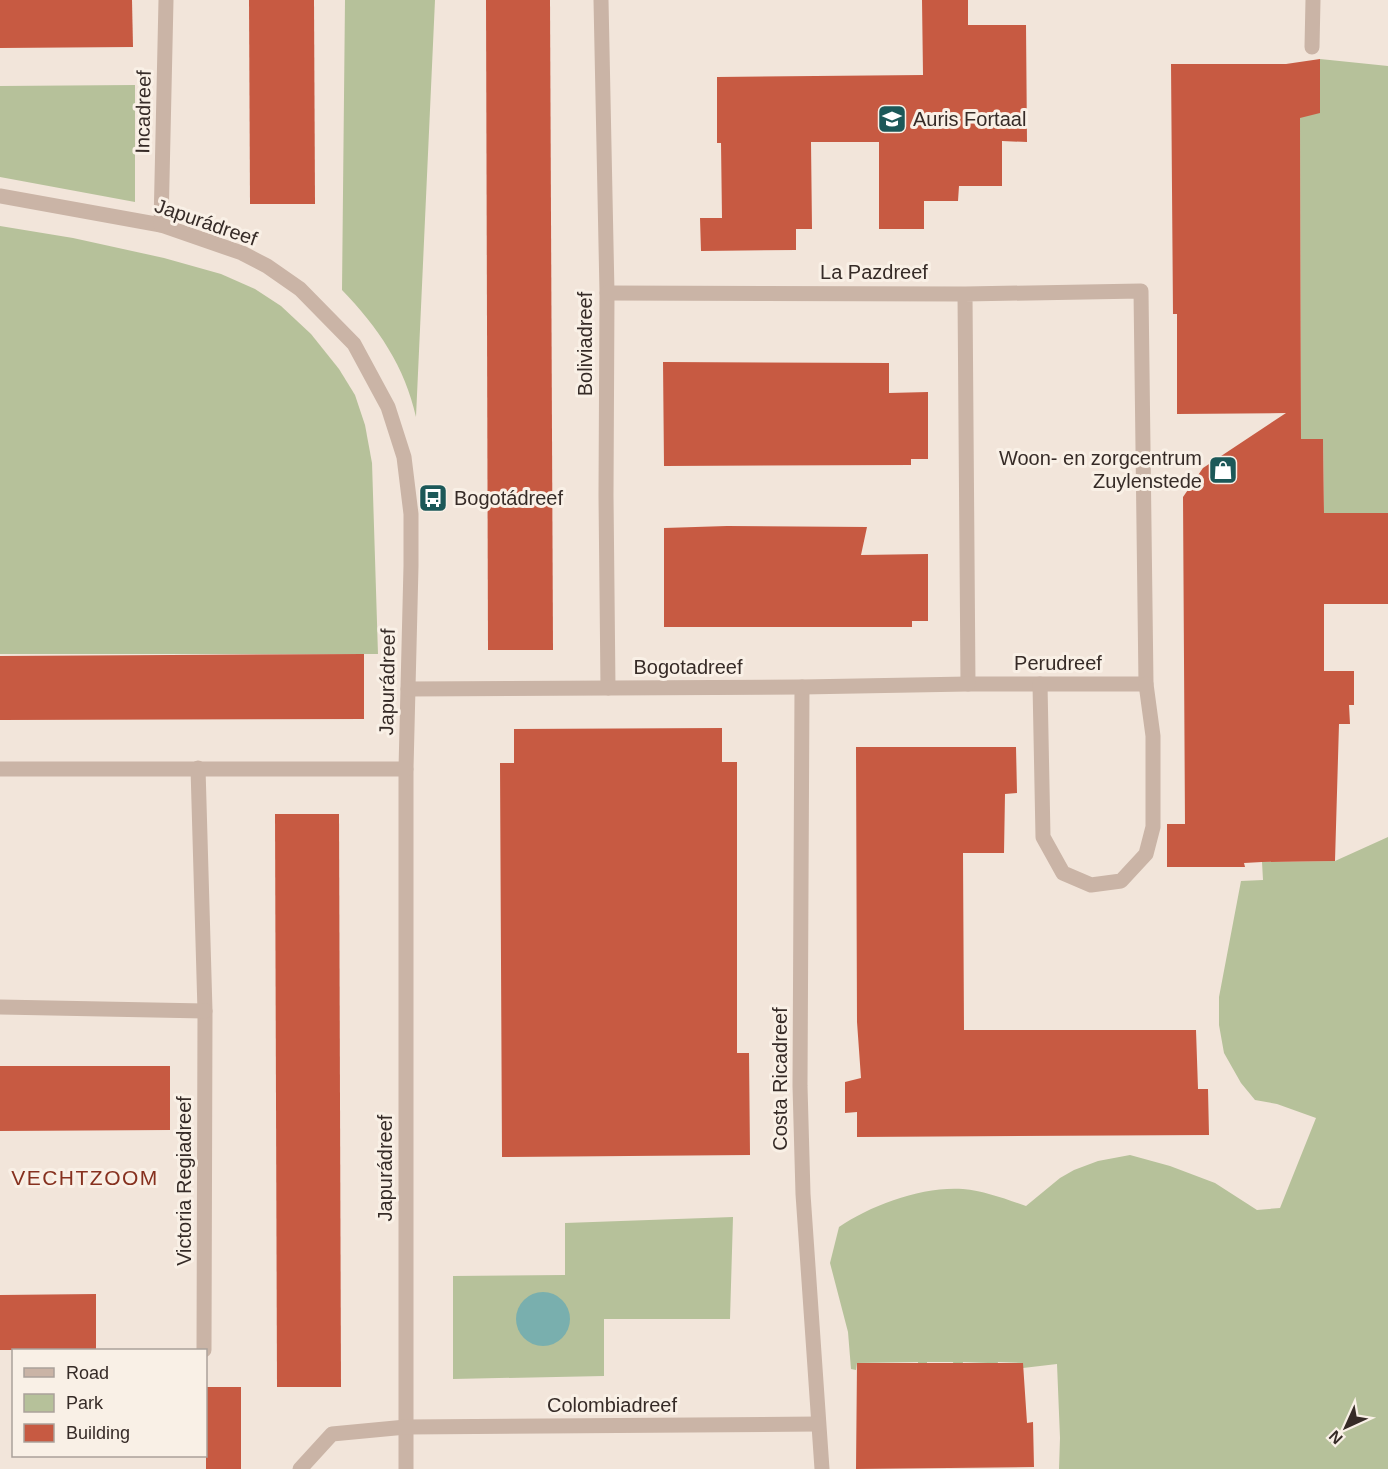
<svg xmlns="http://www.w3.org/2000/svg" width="1388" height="1469" font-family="Arial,sans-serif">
  <rect width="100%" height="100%" fill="#f2e5da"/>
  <g fill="#b6c19a">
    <path d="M345 0H435L416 417C405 367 378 327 342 290Z"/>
    <polygon points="1320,59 1388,66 1388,513 1324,513 1323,439 1301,439 1300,118"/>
    <polygon points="135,85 135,202 0,177 0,86"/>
    <polygon points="0,226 73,238 164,258 221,274 255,289 281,306 311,334 339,369 355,395 365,425 372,463 378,654 0,654"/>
    <path d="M1388 837V1469H1059L1060 1438 1057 1364 1023 1368V1363L998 1362 997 1367 988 1363 963 1362 962 1368H954L953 1362H927V1368L918 1369V1362L857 1363 856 1370 851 1369 848 1332 830 1263 839 1227C871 1205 923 1186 963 1189 984 1191 1006 1199 1026 1206L1060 1178 1074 1170 1098 1161 1130 1155 1170 1166 1215 1183 1257 1210 1280 1208 1316 1118 1277 1104 1255 1100 1241 1083 1224 1053 1219 1025V997L1241 881 1263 880 1262 862 1335 861Z"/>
    <polygon points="733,1217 730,1319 604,1319 604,1376 453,1379 453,1276 565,1275 565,1223"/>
  </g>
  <circle fill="#79afae" cx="543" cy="1319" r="27"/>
  <g fill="#c75a42">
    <polygon points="0,0 132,0 133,47 0,48"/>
    <polygon points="249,0 314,0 315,204 250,204"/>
    <polygon points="486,0 550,0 553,650 488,650"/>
    <polygon points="922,0 968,0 968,25 1026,25 1027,142 1002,141 1002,186 959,186 958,201 924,201 924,229 879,229 879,142 811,142 812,229 796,229 796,250 701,251 700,218 722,218 721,143 717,143 717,77 923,75"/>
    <polygon points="1320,59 1320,113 1300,118 1301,439 1323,439 1324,513 1388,513 1388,604 1324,604 1324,671 1354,671 1354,705 1349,705 1350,724 1339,724 1335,861 1262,862 1244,863 1245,867 1167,867 1167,824 1185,824 1183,497 1203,468 1286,413 1177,414 1177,314 1173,314 1171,64 1286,64"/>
    <polygon points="663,362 889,363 889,393 928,392 928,459 911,459 911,465 664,466"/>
    <polygon points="727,526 867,527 861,555 928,554 928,621 912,621 912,627 664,627 664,528"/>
    <polygon points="364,654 364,719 0,720 0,656"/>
    <polygon points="722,728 722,762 737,762 737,1053 749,1053 750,1155 502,1157 500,763 514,763 514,729"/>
    <polygon points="856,747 1016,747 1017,793 1005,794 1004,853 963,853 964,1030 1196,1030 1198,1089 1208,1089 1209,1135 857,1137 857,1112 845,1113 845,1082 861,1078 857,1022"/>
    <polygon points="275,814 339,814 341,1387 277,1387"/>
    <polygon points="0,1066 170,1066 170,1130 0,1131"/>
    <polygon points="96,1294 96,1350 0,1350 0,1295"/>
    <polygon points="857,1363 1023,1363 1027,1423 1033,1422 1034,1467 856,1469"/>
    <rect x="206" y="1387" width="35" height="82"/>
  </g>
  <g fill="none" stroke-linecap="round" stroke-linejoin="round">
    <g stroke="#cab4a6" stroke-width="15">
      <polyline points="601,0 607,293 606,495 608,688"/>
      <polyline points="1312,47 1313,0"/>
      <polyline points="0,196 161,225 242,253 267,266 300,289 354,344 388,407 404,457 411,514 411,566 406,769 406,1469"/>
      <polyline points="161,225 166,0"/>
      <polyline points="607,293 965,294 1141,291 1146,684 968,684 965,294"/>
      <polyline points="1040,684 1043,837 1063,873 1091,885 1121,881 1146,854 1153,827 1153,736 1146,684"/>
      <polyline points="802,687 800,1086 803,1194 822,1469"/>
      <polyline points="408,689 802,687 968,684"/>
      <polyline points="198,768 205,1011 204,1350"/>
      <polyline points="0,769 406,769"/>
      <polyline points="0,1007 205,1011"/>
      <polyline points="300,1469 332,1434 406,1427 818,1424"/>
    </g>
  </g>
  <defs>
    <g id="school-square" transform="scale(1.5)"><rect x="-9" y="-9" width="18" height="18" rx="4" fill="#1c5858" stroke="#f9f0e6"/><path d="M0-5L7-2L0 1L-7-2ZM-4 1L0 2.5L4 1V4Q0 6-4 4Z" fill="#fff"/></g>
    <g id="shop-square" transform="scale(1.5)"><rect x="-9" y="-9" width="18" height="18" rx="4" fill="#1c5858" stroke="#f9f0e6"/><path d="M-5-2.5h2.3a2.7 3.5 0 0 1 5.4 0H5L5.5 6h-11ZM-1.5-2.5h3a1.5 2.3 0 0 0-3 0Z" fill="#fff"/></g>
    <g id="bus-square" transform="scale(1.5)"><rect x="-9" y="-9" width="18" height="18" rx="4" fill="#1c5858" stroke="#f9f0e6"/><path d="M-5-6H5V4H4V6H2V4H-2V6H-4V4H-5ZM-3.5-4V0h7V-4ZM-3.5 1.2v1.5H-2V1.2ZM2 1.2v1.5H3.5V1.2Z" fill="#fff"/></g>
  </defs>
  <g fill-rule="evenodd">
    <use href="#school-square" x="892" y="119"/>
    <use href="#shop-square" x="1223" y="470"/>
    <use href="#bus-square" x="433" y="498"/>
  </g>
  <g text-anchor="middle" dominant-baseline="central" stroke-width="6" stroke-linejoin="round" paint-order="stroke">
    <g font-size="20" fill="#362b27" stroke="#f9f0e6">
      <text transform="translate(143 112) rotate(-89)">Incadreef</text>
      <text transform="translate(206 222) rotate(19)">Japurádreef</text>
      <text x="874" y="272">La Pazdreef</text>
      <text transform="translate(585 344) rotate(-90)">Boliviadreef</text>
      <text x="1058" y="663">Perudreef</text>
      <text x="688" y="667">Bogotadreef</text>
      <text transform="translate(387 682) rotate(-89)">Japurádreef</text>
      <text transform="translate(780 1079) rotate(-90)">Costa Ricadreef</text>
      <text transform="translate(385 1168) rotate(-90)">Japurádreef</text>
      <text transform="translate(184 1181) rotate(-90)">Victoria Regiadreef</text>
      <text x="612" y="1405">Colombiadreef</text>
    </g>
    <g font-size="20" fill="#362b27" stroke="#f9f0e6" text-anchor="start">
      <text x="913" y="119">Auris Fortaal</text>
      <text x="1202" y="458" text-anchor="end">Woon- en zorgcentrum<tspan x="1202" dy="23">Zuylenstede</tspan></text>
      <text x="454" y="498">Bogotádreef</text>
    </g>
    <g font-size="21" letter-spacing="1.5" fill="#86311f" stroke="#f9f0e6">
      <text x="85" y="1177">VECHTZOOM</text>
    </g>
  </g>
  <rect x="12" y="1349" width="195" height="108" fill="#f9f0e6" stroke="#aba19a" stroke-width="1.5"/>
  <rect x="24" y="1368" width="30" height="9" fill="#cab4a6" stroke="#aba19a" stroke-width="1.5"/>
  <text x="66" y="1379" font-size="18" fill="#362b27">Road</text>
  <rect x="24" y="1394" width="30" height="18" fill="#b6c19a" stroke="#aba19a" stroke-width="1.5"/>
  <text x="66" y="1409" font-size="18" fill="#362b27">Park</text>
  <rect x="24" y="1424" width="30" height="18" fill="#c75a42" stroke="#aba19a" stroke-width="1.5"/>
  <text x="66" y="1439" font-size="18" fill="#362b27">Building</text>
  <g transform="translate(1346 1427) rotate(225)" stroke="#f9f0e6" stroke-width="4.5" paint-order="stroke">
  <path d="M0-4.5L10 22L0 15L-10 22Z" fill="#362b27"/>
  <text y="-9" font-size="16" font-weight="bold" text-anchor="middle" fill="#362b27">N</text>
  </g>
</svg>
